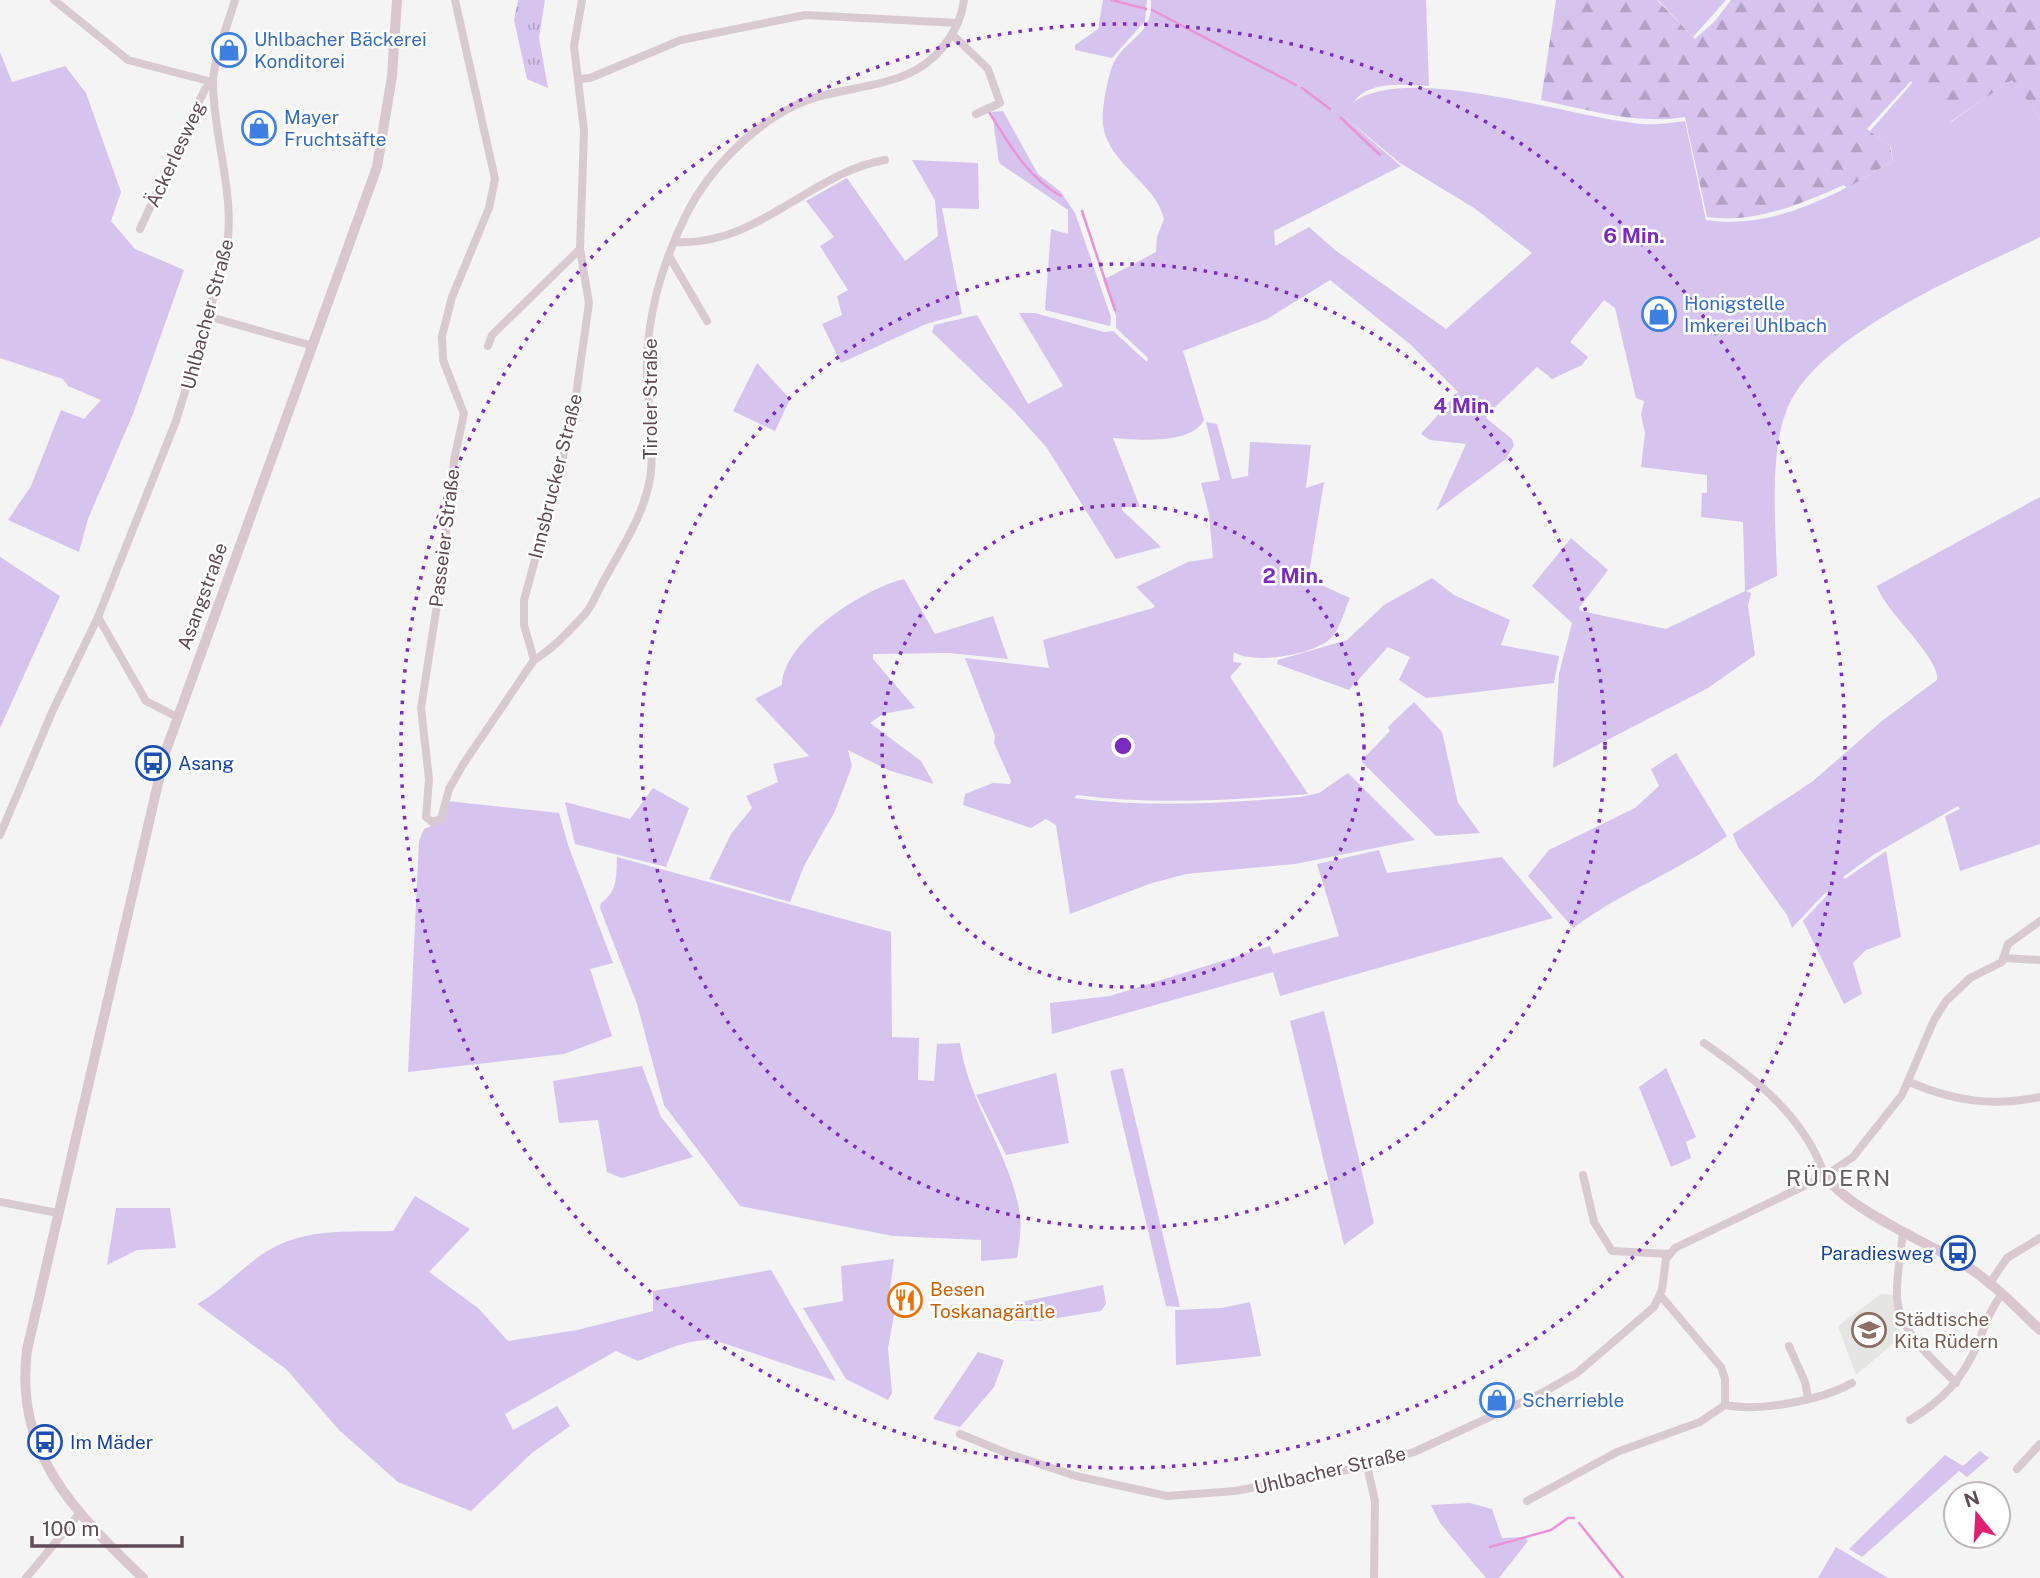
<svg xmlns="http://www.w3.org/2000/svg" width="2040" height="1578" font-family="'Public Sans',sans-serif">
  <defs>
    <pattern id="forest-firs" width="22" height="20" patternUnits="userSpaceOnUse" patternTransform="scale(1.75)"><rect width="22" height="20" fill="#d6c4ef"/><path d="M5 1l3.5 6h-7zM16 11l3.5 6h-7z" fill="#b1a1c4"/></pattern>
    <pattern id="park-tufts" width="24" height="20" patternUnits="userSpaceOnUse" patternTransform="scale(1.75)"><rect width="24" height="20" fill="#d6c4ef"/><path d="M3 7l-1-3M5 7V3M7 7l1-3M15 17l-1-3M17 17v-4M19 17l1-3" fill="none" stroke="#b1a1c4"/></pattern>
  </defs>
  <rect width="100%" height="100%" fill="#f3f4f3"/>
  <polygon fill="#e5e5e4" points="1881,1294 1895,1295 1899,1316 1892,1322 1903,1335 1856,1375 1838,1326"/>
  <g fill="#d6c4ef" fill-rule="evenodd">
    <polygon points="1103,0 1147,0 1145,21 1112,58 1075,50 1075,45 1098,29"/>
    <path d="M1151 0H1426L1429 86C1405 85 1369 80 1354 102 1409 62 1575 119 1642 124 1657 125 1671 123 1685 121L1706 220C1773 230 1837 195 1893 161L1891 147 1870 131 1913 82 1951 122 2012 79 2040 118V237C1968 273 1815 334 1786 412 1769 455 1776 529 1777 576L1746 591 1751 593 1748 606 1755 655 1708 688 1553 768 1559 674 1572 623 1532 586 1571 538 1608 570 1579 608 1581 611 1666 629 1745 591 1743 522 1701 517 1702 493H1707V475L1641 467 1645 433 1641 415 1644 401 1636 398 1615 308 1604 300 1570 342 1588 357 1582 365 1552 379 1537 367 1487 415 1486 418 1512 439 1514 445 1506 459 1436 511 1466 444 1430 440 1421 434 1458 392 1411 345 1330 280 1267 319 1183 351 1204 420C1191 445 1136 440 1113 438L1140 507H1122V510L1161 547 1116 559 1047 448 1014 411 932 332 934 325 977 315 1028 404 1063 386 1019 313H1035L1104 332 1113 331 1147 362 1148 358 1116 328V316L1103 280 1156 252 1157 237 1164 219C1156 183 1108 164 1103 125 1101 112 1108 74 1114 62 1129 36 1153 35 1151 0ZM1341 114 1400 163 1474 208 1532 253 1446 329 1335 250 1309 227 1275 246 1274 231 1401 166Z"/>
    <polygon points="1658,0 1726,0 1693,37"/>
    <polygon points="0,52 12,82 65,66 86,93 121,192 111,221 135,249 184,270 133,414 88,519 79,552 8,520 31,486 61,410 84,419 101,400 68,386 63,379 0,358"/>
    <polygon points="1003,111 1038,174 1061,192 1075,213 1111,317 1110,326 1045,310 1051,229 1068,234 1068,210 999,163 992,112"/>
    <polygon points="912,160 978,163 979,209 942,208 962,314 926,324 841,363 822,324 842,315 837,296 848,290 820,246 834,237 806,201 847,178 905,261 938,236 935,200"/>
    <polygon points="757,363 790,399 775,431 733,411"/>
    <path d="M1206 422 1217 424 1232 479 1248 476 1250 442 1311 445 1306 488 1324 482 1308 579 1350 598C1345 609 1340 628 1332 637 1316 655 1252 665 1234 652L1233 662 1242 663 1230 677 1308 794C1231 800 1153 805 1077 795L1074 798C1149 808 1226 803 1301 797L1319 793 1348 773 1415 840 1295 864 1186 874 1149 884 1070 914 1056 825 1046 819 1031 828 963 805 965 794 993 783 1010 784 1011 781 994 743 995 736 965 658 1049 668 1043 640 1153 608 1155 606 1136 587 1188 562 1213 558 1209 514 1201 483 1220 480Z"/>
    <path d="M2040 497V844L1960 871 1945 816 1960 809 1958 806 1873 855 1843 877 1845 879 1886 851 1901 937 1866 950 1853 963 1862 994 1844 1004 1803 921 1829 893 1826 892 1792 928 1787 915 1738 847 1733 834 1813 781 1882 721 1937 680C1941 658 1885 612 1877 586Z"/>
    <polygon points="0,557 60,596 0,728"/>
    <polygon points="1432,578 1454,595 1510,620 1501,645 1559,656 1554,683 1426,698 1399,680 1410,657 1388,647 1349,690 1277,664 1278,660 1347,640 1384,605"/>
    <path d="M904 579 935 634 993 616 1008 659 949 653 873 654V659L915 708 883 714 870 723 921 761 934 784 888 770 848 750 852 766 835 811 804 866 790 902 709 879 731 834 752 808 746 796 778 782 773 764 809 756 755 699 782 685C783 640 865 588 904 579Z"/>
    <polygon points="1414,702 1442,732 1458,803 1480,833 1436,836 1361,761 1390,731 1388,727"/>
    <path d="M1676 753 1727 836C1679 871 1621 892 1573 928L1528 876 1549 850 1635 808 1659 786 1651 769Z"/>
    <polygon points="653,788 689,808 666,867 575,844 565,802 630,819"/>
    <polygon points="447,801 559,813 568,845 613,963 590,969 612,1036 564,1054 408,1072 419,841 424,829 441,822"/>
    <polygon points="1379,850 1387,873 1502,857 1553,918 1280,996 1273,972 1052,1034 1050,1003 1110,996 1270,946 1273,954 1339,936 1317,864"/>
    <path d="M617 857 891 932 892 1037 919 1038 918 1080 934 1081 937 1044 960 1043C969 1105 1011 1154 1020 1215 1022 1229 1019 1244 1017 1258L981 1261V1240L893 1236 740 1206 664 1105 637 1004 600 908 601 903C618 891 616 877 617 857Z"/>
    <polygon points="1324,1011 1374,1223 1344,1245 1290,1021"/>
    <polygon points="642,1066 661,1117 693,1157 622,1178 607,1172 598,1120 559,1123 553,1081"/>
    <polygon points="1123,1068 1180,1307 1166,1306 1110,1071"/>
    <polygon points="1666,1068 1696,1137 1686,1142 1691,1158 1671,1167 1639,1087"/>
    <polygon points="1056,1073 1069,1143 1006,1155 976,1095"/>
    <path d="M415 1196 470 1229 429 1272 478 1308 508 1341 577 1330 653 1311V1291L771 1270 836 1381 714 1340C685 1339 664 1351 638 1361L616 1351 505 1414 513 1430 557 1406 570 1426 532 1453 471 1511 398 1482 339 1430 287 1370 197 1304C225 1289 244 1264 271 1249 307 1228 352 1232 393 1231Z"/>
    <polygon points="116,1208 170,1208 176,1248 137,1250 107,1265"/>
    <polygon points="894,1259 889,1297 897,1299 888,1348 892,1393 888,1400 846,1379 803,1308 843,1301 841,1266"/>
    <polygon points="1103,1285 1106,1304 1101,1311 1039,1321 1015,1321 1016,1303"/>
    <polygon points="1250,1302 1261,1356 1176,1365 1175,1310 1222,1308"/>
    <polygon points="978,1352 1004,1360 994,1387 960,1427 933,1419"/>
    <polygon points="1980,1451 1989,1458 1967,1477 1959,1471 1862,1557 1849,1549 1945,1455 1963,1466"/>
    <polygon points="1470,1503 1492,1509 1502,1538 1524,1537 1528,1541 1499,1578 1486,1578 1440,1523 1431,1505"/>
    <polygon points="1836,1547 1888,1578 1818,1578"/>
  </g>
  <path fill="url(#forest-firs)" d="M1556 0H1657L1695 39 1715 21 1731 0H2040V118L2012 80 1950 122 1911 81 1867 129 1890 146 1893 161 1847 188 1844 185C1800 204 1755 224 1707 217L1685 117C1637 125 1589 110 1541 100Z"/>
  <polygon fill="url(#park-tufts)" points="518,0 545,0 539,38 548,88 527,79 514,20"/>
  <g fill="none" stroke-linecap="round" stroke-linejoin="round">
    <g stroke="#ea93d6" stroke-width="2.5">
      <polyline points="1112,0 1146,9"/>
      <polyline points="1152,10 1296,85"/>
      <polyline points="1302,88 1330,109"/>
      <path d="M989 112C1009 144 1028 178 1061 196"/>
      <polyline points="1341,118 1380,155"/>
      <polyline points="1082,211 1115,310"/>
      <polyline points="1579,1523 1623,1578"/>
      <polyline points="1490,1547 1551,1530 1568,1518 1574,1518"/>
    </g>
    <g stroke="#d9cad1" stroke-width="8">
      <polyline points="54,0 128,60 212,82"/>
      <path d="M455 0 495 179 489 208 452 297 442 336 443 360 464 414 454 460 441 579 421 708 429 779 426 817 432 822 441 819 449 789 464 763 534 660C553 649 570 630 585 614 593 605 597 592 603 582 622 547 647 511 651 471 654 438 647 404 647 371 646 317 663 261 687 213 708 171 751 127 794 106 845 81 910 94 946 43 956 30 962 16 964 0"/>
      <polyline points="952,34 988,69 1000,103 976,114"/>
      <polyline points="578,79 590,78 681,40 805,15 958,23"/>
      <polyline points="140,229 205,89 212,82"/>
      <path d="M675 242C758 247 811 172 885 160"/>
      <polyline points="669,256 707,321"/>
      <polyline points="207,316 313,346"/>
      <polyline points="488,346 492,335 580,249"/>
      <polyline points="98,617 146,701 177,717"/>
      <polyline points="534,660 524,625 524,600 572,424 589,303 580,249 584,131 574,46 582,0"/>
      <path d="M0 835 53 710 98 617 176 421 223 266C240 203 214 146 213 84 212 65 229 20 235 0"/>
      <polyline points="2003,958 2040,960"/>
      <path d="M1704 1043C1755 1078 1804 1116 1825 1176"/>
      <path d="M1909 1082C1954 1101 1992 1107 2040 1097"/>
      <polyline points="1583,1175 1594,1222 1612,1251 1669,1254"/>
      <polyline points="0,1202 58,1213"/>
      <path d="M1903 1231C1901 1253 1896 1276 1897 1298 1899 1331 1934 1361 1956 1383"/>
      <polyline points="1990,1283 2007,1258 2040,1238"/>
      <polyline points="1660,1295 1721,1367 1725,1379 1725,1405"/>
      <polyline points="1789,1346 1805,1382 1808,1398"/>
      <path d="M1725 1405C1760 1412 1822 1400 1852 1383"/>
      <path d="M1910 1420C1942 1401 1963 1379 1978 1343 1985 1326 1990 1309 2002 1294"/>
      <polyline points="960,1434 1009,1454 1076,1476 1167,1496 1235,1491 1367,1466 1414,1452 1540,1394 1577,1373 1654,1307 1662,1290 1666,1259 1675,1248 1825,1176 1853,1157 1902,1095 1934,1020 1946,1001 1970,978 2002,962 2008,944 2040,921"/>
      <polyline points="1367,1466 1375,1501 1374,1578"/>
      <polyline points="2017,1469 2040,1444"/>
      <polyline points="1527,1501 1617,1452 1700,1422 1725,1405"/>
      <polyline points="26,1578 79,1514"/>
    </g>
    <g stroke="#dac6cf" stroke-width="10">
      <path d="M1825 1176C1853 1213 1930 1243 1971 1269 1996 1286 2018 1309 2040 1330"/>
      <path d="M143 1578C74 1511 14 1453 27 1350L165 753 377 167 392 76 397 0"/>
    </g>
  </g>
  <g fill="none" stroke="#7b2cbf" stroke-width="3.5" stroke-dasharray="3.5 7">
    <circle cx="1123" cy="746" r="241"/>
    <circle cx="1123" cy="746" r="482"/>
    <circle cx="1123" cy="746" r="722"/>
  </g>
  <defs>
    <g id="shop-ring" transform="scale(1.75)"><circle r="9.5" fill="#fff" stroke="#3f7fe0" stroke-width="1.5"/><path d="M-5-2.5h2.3a2.7 3.5 0 0 1 5.4 0H5L5.5 6h-11ZM-1.5-2.5h3a1.5 2.3 0 0 0-3 0Z" fill="#3f7fe0"/></g>
    <g id="bus-ring" transform="scale(1.75)"><circle r="9.5" fill="#fff" stroke="#1a4fb4" stroke-width="1.5"/><path d="M-5-6H5V4H4V6H2V4H-2V6H-4V4H-5ZM-3.5-4V0h7V-4ZM-3.5 1.2v1.5H-2V1.2ZM2 1.2v1.5H3.5V1.2Z" fill="#1a4fb4"/></g>
    <g id="restaurant-ring" transform="scale(1.75)"><circle r="9.5" fill="#fff" stroke="#e8710a" stroke-width="1.5"/><path d="M-5-6h1v4h1v-4h1v4h1v-4h1v5L-1.5 .5V6h-2V.5L-5-1ZM5-6V6H3V1.5H1.5Q1.5-4 5-6Z" fill="#e8710a"/></g>
    <g id="school-ring" transform="scale(1.75)"><circle r="9.5" fill="#fff" stroke="#8d6e63" stroke-width="1.5"/><path d="M0-5L7-2L0 1L-7-2ZM-4 1L0 2.5L4 1V4Q0 6-4 4Z" fill="#8d6e63"/></g>
  </defs>
  <g fill-rule="evenodd">
    <use href="#shop-ring" x="229" y="50"/>
    <use href="#shop-ring" x="259" y="128"/>
    <use href="#shop-ring" x="1659" y="314"/>
    <use href="#bus-ring" x="153" y="763"/>
    <use href="#bus-ring" x="1958" y="1253"/>
    <use href="#restaurant-ring" x="905" y="1300"/>
    <use href="#school-ring" x="1869" y="1330"/>
    <use href="#shop-ring" x="1497" y="1400"/>
    <use href="#bus-ring" x="45" y="1442"/>
  </g>
  <g text-anchor="middle" dominant-baseline="central" stroke-width="5" stroke-linejoin="round" paint-order="stroke">
    <g font-size="19" fill="#366cbe" stroke="#fff" text-anchor="start">
      <text x="254" y="39">Uhlbacher Bäckerei<tspan x="254" dy="22">Konditorei</tspan></text>
      <text x="284" y="117">Mayer<tspan x="284" dy="22">Fruchtsäfte</tspan></text>
      <text x="1684" y="303">Honigstelle<tspan x="1684" dy="22">Imkerei Uhlbach</tspan></text>
      <text x="1522" y="1400">Scherrieble</text>
    </g>
    <g font-size="19" fill="#604a55" stroke="#fff">
      <text transform="translate(175 154) rotate(-65)">Äckerlesweg</text>
      <text transform="translate(207 314) rotate(-75)">Uhlbacher Straße</text>
      <text transform="translate(650 399) rotate(-90)">Tiroler Straße</text>
      <text transform="translate(555 476) rotate(-76)">Innsbrucker Straße</text>
      <text transform="translate(444 538) rotate(-83)">Passeier Straße</text>
      <text transform="translate(202 596) rotate(-70)">Asangstraße</text>
      <text transform="translate(1330 1470) rotate(-13)">Uhlbacher Straße</text>
    </g>
    <g font-size="19" fill="#164399" stroke="#fff" text-anchor="start">
      <text x="178" y="763">Asang</text>
      <text x="1934" y="1253" text-anchor="end">Paradiesweg</text>
      <text x="70" y="1442">Im Mäder</text>
    </g>
    <g font-size="19" fill="#c56008" stroke="#fff" text-anchor="start">
      <text x="930" y="1289">Besen<tspan x="930" dy="22">Toskanagärtle</tspan></text>
    </g>
    <g font-size="19" fill="#785e54" stroke="#fff" text-anchor="start">
      <text x="1894" y="1319">Städtische<tspan x="1894" dy="22">Kita Rüdern</tspan></text>
    </g>
    <g font-size="23" letter-spacing="2" fill="#675f62" stroke="#fff">
      <text x="1839" y="1177">RÜDERN</text>
    </g>
  </g>
  <circle cx="1123" cy="746" r="10" fill="#7b2cbf" stroke="#fff" stroke-width="3.5"/>
  <g font-size="21" text-anchor="middle" font-weight="bold" fill="#7b2cbf" stroke="#fff" stroke-width="5" stroke-linejoin="round" paint-order="stroke">
    <text x="1634" y="243">6 Min.</text>
    <text x="1464" y="413">4 Min.</text>
    <text x="1293" y="583">2 Min.</text>
  </g>
  <g transform="translate(1977 1515) rotate(342)"><circle r="33" fill="#ffffff" stroke="#bfb7bb" stroke-width="2"/>
  <path d="M0-5L12 26L0 18L-12 26Z" fill="#e02170"/>
  <text y="-10" font-size="19" font-weight="bold" text-anchor="middle" fill="#604a55">N</text>
  </g>
  <path d="M32 1536v10h150v-10" fill="none" stroke="#604a55" stroke-width="3.5"/>
  <text x="42" y="1536" font-size="21" fill="#604a55" stroke="#ffffff" stroke-width="5" paint-order="stroke">100 m</text>
</svg>
